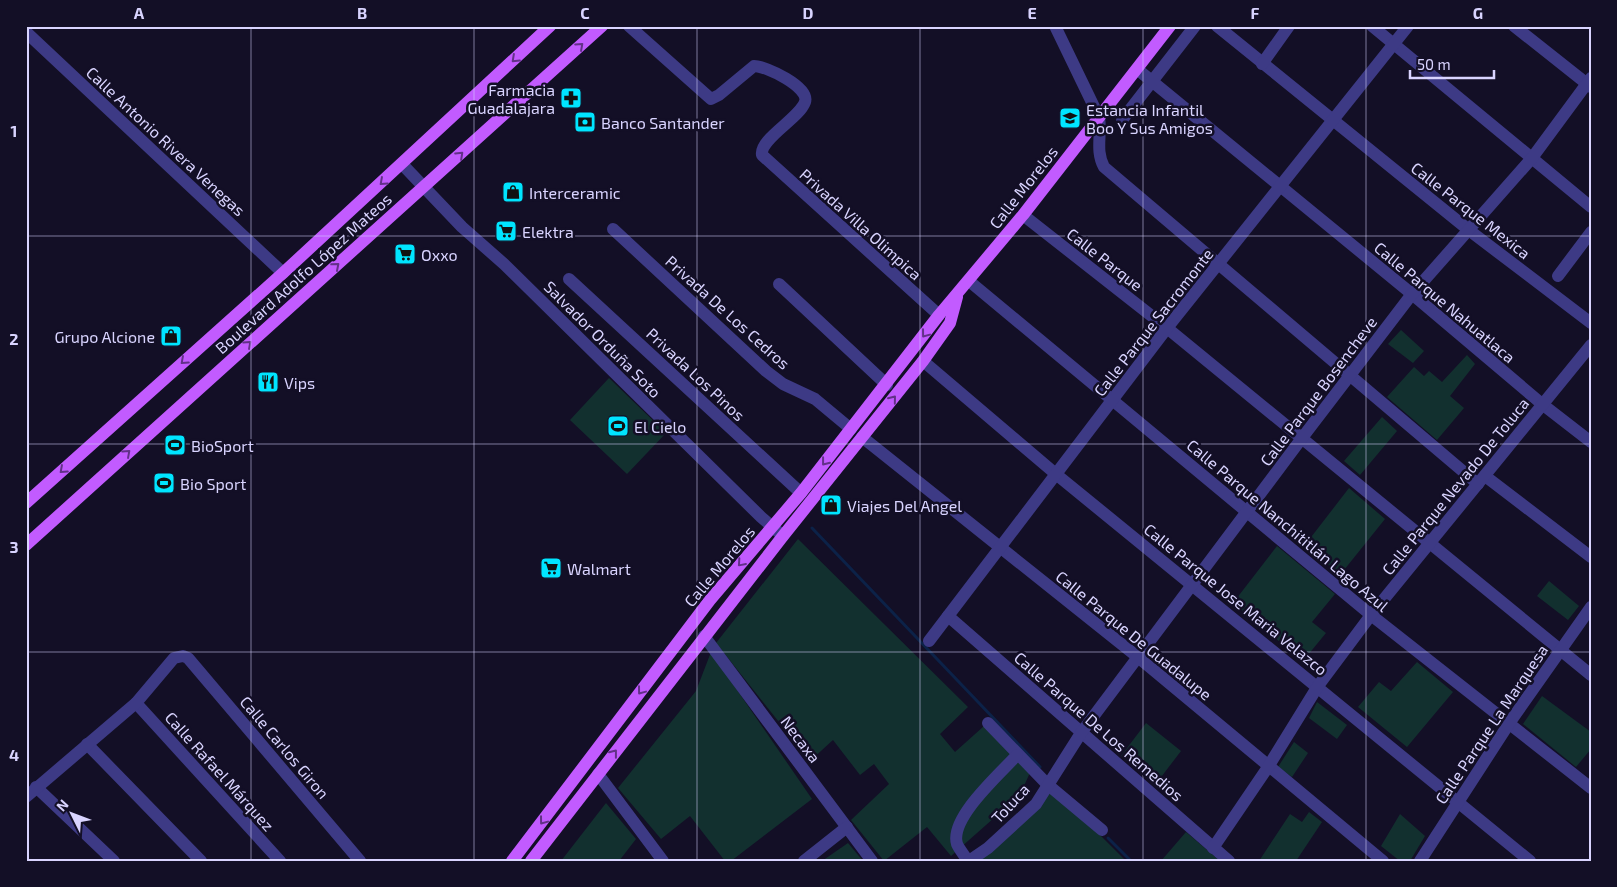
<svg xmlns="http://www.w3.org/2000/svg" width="1617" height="887" font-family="'Exo 2',sans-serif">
  <rect width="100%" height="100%" fill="#130f26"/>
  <g fill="#12302f">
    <polygon points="1401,330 1424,351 1413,363 1388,344"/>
    <polygon points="1467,355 1475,364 1450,396 1464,408 1437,440 1387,397 1414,367 1424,376 1429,371 1442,382"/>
    <polygon points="609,378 666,433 627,474 570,420"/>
    <polygon points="1382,417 1397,431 1360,475 1344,461"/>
    <polygon points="1349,488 1385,519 1340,575 1305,545"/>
    <polygon points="798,539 968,707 940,734 955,752 984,726 1032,768 1020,795 951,856 927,827 884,861 851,820 889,784 874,764 860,775 833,740 810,761 716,643"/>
    <polygon points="1277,546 1335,594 1312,622 1326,633 1303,661 1233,603"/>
    <polygon points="1549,581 1579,606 1568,620 1537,596"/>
    <polygon points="711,652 812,799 731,861 725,861 690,816 661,839 618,788 696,691"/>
    <polygon points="1417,662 1453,692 1407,747 1358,707 1379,682 1391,691"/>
    <polygon points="1542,696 1591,732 1591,749 1576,767 1523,724"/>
    <polygon points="1317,702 1347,725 1337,739 1309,718"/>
    <polygon points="1146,723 1181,751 1155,785 1121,756"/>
    <polygon points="1294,742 1308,753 1292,777 1278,767"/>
    <polygon points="1044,779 1126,861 974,861 1026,816"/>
    <polygon points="606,803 636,839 619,861 561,861"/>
    <polygon points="1309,812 1322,822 1296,861 1259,861 1290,814 1302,822"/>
    <polygon points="1400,814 1425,836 1410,861 1400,861 1381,846"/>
    <polygon points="1186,832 1220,861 1161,861"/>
    <polygon points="848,843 863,861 822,861"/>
  </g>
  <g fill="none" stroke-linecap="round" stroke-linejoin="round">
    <g stroke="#0c2248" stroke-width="3">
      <polyline points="812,528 1040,767"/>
      <polyline points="1108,838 1131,861"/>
    </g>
    <g stroke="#3d3a85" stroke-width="12">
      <path d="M629 26 711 99 719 95 754 66C766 66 810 87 805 102 799 119 759 139 762 155L939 315"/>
      <path d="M1055 26 1099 117C1102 135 1095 150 1104 167L1478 484"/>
      <polyline points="1217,26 1470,231 1591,323"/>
      <polyline points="1372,26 1591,207"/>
      <polyline points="1514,26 1591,87"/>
      <polyline points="26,32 283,273"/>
      <polyline points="1262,64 1289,26"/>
      <polyline points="1137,69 1412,294 1542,404 1591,442"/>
      <polyline points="1122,120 1195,26"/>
      <polyline points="402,164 462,227 504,264 761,517 783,536"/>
      <polyline points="1023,215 1167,328 1591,675"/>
      <polyline points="613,229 766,371 783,384 815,399 851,429"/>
      <polyline points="1558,276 1591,232"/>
      <polyline points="569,279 801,493"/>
      <polyline points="969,281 1371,615 1591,788"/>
      <polyline points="779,284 887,385"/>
      <polyline points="923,361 1057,475 1530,861"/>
      <polyline points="862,437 1139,658 1383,861"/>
      <polyline points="1485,476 1591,557"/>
      <polyline points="948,616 1229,861"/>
      <polyline points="704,636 872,861"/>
      <polyline points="929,641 1167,328 1408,26"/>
      <polyline points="136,703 280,861"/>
      <polyline points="988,723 1047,784 1102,830"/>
      <polyline points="87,744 201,861"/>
      <polyline points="598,774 663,861"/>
      <polyline points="36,787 114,861"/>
      <polyline points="26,797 136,703 174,658 183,656 188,658 360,861"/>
      <polyline points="1213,848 1268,767 1318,686 1371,615 1591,345"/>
      <polyline points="804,861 847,827"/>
      <path d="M968 861C965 856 959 849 957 844 949 818 1001 773 1017 755"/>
      <polyline points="969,861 988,848 1036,804 1081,733 1302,438 1412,294 1532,158 1591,78"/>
      <polyline points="1420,861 1510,722 1591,607"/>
    </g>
    <g stroke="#c25bff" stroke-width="12">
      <polyline points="26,503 283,273 550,26"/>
      <polyline points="26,545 602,26"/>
      <polyline points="512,861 710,600 801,493 939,315 1023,215 1170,26"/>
      <polyline points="531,861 783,536 923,361 950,323 957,297"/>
    </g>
  </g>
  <defs><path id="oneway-chevron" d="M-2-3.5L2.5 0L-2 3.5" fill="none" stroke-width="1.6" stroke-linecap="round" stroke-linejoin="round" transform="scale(1.25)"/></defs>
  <g stroke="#623188">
    <use href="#oneway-chevron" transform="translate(580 46) rotate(-42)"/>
    <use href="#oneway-chevron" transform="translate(515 59) rotate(137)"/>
    <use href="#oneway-chevron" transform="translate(460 155) rotate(-43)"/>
    <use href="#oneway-chevron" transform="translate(383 182) rotate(138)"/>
    <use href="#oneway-chevron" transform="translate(336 266) rotate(-41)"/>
    <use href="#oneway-chevron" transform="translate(925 334) rotate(127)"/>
    <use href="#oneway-chevron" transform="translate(248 344) rotate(-42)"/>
    <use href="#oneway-chevron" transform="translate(184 361) rotate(138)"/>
    <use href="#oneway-chevron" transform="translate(893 399) rotate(-51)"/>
    <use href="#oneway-chevron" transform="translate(127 453) rotate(-42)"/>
    <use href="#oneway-chevron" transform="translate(825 462) rotate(128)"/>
    <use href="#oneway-chevron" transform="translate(63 470) rotate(138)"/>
    <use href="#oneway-chevron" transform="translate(741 563) rotate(131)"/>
    <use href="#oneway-chevron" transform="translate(641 691) rotate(127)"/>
    <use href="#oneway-chevron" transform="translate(614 753) rotate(-52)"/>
    <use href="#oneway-chevron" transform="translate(543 821) rotate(127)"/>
  </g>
  <path fill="none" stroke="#d9d4ff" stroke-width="1" stroke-opacity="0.55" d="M251 26V861M474 26V861M697 26V861M920 26V861M1143 26V861M1366 26V861M26 236H1591M26 444H1591M26 652H1591"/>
  <defs>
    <g id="pharmacy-square" transform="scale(1.125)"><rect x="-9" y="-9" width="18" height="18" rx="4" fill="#00e5ff" stroke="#130f26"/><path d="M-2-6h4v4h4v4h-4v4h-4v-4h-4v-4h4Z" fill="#111"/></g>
    <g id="school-square" transform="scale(1.125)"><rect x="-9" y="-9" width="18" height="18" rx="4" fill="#00e5ff" stroke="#130f26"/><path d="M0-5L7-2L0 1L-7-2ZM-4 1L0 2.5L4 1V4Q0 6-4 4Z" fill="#111"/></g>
    <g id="bank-square" transform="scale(1.125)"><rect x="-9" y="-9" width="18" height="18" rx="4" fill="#00e5ff" stroke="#130f26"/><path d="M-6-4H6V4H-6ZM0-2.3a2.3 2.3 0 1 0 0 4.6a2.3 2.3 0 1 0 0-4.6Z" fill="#111"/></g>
    <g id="shop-square" transform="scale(1.125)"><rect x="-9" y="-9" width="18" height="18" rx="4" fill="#00e5ff" stroke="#130f26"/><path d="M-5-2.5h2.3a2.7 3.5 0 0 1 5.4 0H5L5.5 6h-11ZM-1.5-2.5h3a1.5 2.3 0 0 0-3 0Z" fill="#111"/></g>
    <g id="supermarket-square" transform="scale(1.125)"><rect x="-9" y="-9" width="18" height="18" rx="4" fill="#00e5ff" stroke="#130f26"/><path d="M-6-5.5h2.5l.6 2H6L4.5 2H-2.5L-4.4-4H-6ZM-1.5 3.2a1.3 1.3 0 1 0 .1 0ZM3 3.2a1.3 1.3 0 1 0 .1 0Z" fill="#111"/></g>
    <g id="restaurant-square" transform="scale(1.125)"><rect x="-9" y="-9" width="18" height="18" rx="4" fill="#00e5ff" stroke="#130f26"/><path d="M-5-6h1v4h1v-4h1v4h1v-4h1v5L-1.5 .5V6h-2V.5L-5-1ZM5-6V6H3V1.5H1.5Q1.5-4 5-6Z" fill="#111"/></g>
    <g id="stadium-square" transform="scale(1.125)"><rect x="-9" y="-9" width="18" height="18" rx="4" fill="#00e5ff" stroke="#130f26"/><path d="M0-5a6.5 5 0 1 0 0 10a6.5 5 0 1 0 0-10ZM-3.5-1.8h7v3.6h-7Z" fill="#111"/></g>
  </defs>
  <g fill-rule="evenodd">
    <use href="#pharmacy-square" x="571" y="98"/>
    <use href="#school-square" x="1070" y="118"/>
    <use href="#bank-square" x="585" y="122"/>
    <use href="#shop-square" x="513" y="192"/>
    <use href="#supermarket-square" x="506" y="231"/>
    <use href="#supermarket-square" x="405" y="254"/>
    <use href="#shop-square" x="171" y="336"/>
    <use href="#restaurant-square" x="268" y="382"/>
    <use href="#stadium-square" x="618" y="426"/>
    <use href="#stadium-square" x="175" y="445"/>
    <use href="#stadium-square" x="164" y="483"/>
    <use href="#shop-square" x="831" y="505"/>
    <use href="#supermarket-square" x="551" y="568"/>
  </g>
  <g text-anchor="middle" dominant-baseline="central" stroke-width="5" stroke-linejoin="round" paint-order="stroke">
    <g font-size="16" fill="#d9d4ff" stroke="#130f26" text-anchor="start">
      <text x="555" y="89" text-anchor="end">Farmacia<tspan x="555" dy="18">Guadalajara</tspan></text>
      <text x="1086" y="109">Estancia Infantil<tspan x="1086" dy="18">Boo Y Sus Amigos</tspan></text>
      <text x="601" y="122">Banco Santander</text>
      <text x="529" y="192">Interceramic</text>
      <text x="522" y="231">Elektra</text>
      <text x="421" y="254">Oxxo</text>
      <text x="155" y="336" text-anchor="end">Grupo Alcione</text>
      <text x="284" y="382">Vips</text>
      <text x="634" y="426">El Cielo</text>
      <text x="191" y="445">BioSport</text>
      <text x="180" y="483">Bio Sport</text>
      <text x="847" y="505">Viajes Del Angel</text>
      <text x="567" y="568">Walmart</text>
    </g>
    <g font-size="16" fill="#d9d4ff" stroke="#130f26">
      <text transform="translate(166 141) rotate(43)">Calle Antonio Rivera Venegas</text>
      <text transform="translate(1023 187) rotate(-52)">Calle Morelos</text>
      <text transform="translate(1471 210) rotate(38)">Calle Parque Mexica</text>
      <text transform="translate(861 224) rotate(42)">Privada Villa Olimpica</text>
      <text transform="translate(1105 259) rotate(38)">Calle Parque</text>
      <text transform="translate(303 273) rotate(-42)">Boulevard Adolfo López Mateos</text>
      <text transform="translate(1445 302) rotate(40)">Calle Parque Nahuatlaca</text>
      <text transform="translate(728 312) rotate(42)">Privada De Los Cedros</text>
      <text transform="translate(1153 322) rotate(-52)">Calle Parque Sacromonte</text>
      <text transform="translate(603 339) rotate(45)">Salvador Orduña Soto</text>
      <text transform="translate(696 374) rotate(43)">Privada Los Pinos</text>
      <text transform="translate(1318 391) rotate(-53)">Calle Parque Bosencheve</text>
      <text transform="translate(1455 486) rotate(-51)">Calle Parque Nevado De Toluca</text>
      <text transform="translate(1288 525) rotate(40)">Calle Parque Nanchititlán Lago Azul</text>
      <text transform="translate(719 566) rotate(-50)">Calle Morelos</text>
      <text transform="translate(1236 599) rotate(39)">Calle Parque Jose Maria Velazco</text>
      <text transform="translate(1134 635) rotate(39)">Calle Parque De Guadalupe</text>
      <text transform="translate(1491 724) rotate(-56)">Calle Parque La Marquesa</text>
      <text transform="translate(1099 726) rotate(41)">Calle Parque De Los Remedios</text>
      <text transform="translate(801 739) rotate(53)">Necaxa</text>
      <text transform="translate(285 747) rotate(50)">Calle Carlos Giron</text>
      <text transform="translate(220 771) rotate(48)">Calle Rafael Márquez</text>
      <text transform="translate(1010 803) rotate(-47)">Toluca</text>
    </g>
  </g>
  <rect width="1617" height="887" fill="none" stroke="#130f26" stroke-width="55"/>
  <g transform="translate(72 814) rotate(312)" stroke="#130f26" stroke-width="4" paint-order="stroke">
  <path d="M0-4L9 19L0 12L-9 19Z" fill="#d9d4ff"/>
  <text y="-8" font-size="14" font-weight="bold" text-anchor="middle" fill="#d9d4ff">N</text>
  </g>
  <path d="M1410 70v8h84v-8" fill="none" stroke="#d9d4ff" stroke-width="2.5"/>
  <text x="1417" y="70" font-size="15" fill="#d9d4ff" stroke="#130f26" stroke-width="4" paint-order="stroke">50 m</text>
  <rect x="28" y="28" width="1562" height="832" fill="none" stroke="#d9d4ff" stroke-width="2"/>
  <g font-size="16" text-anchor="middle" font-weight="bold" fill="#d9d4ff">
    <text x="139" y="19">A</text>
    <text x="362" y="19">B</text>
    <text x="585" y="19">C</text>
    <text x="808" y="19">D</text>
    <text x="1032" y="19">E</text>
    <text x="1255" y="19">F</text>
    <text x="1478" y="19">G</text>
    <text x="14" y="137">1</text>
    <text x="14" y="345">2</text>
    <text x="14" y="553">3</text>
    <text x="14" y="761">4</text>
  </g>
</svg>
